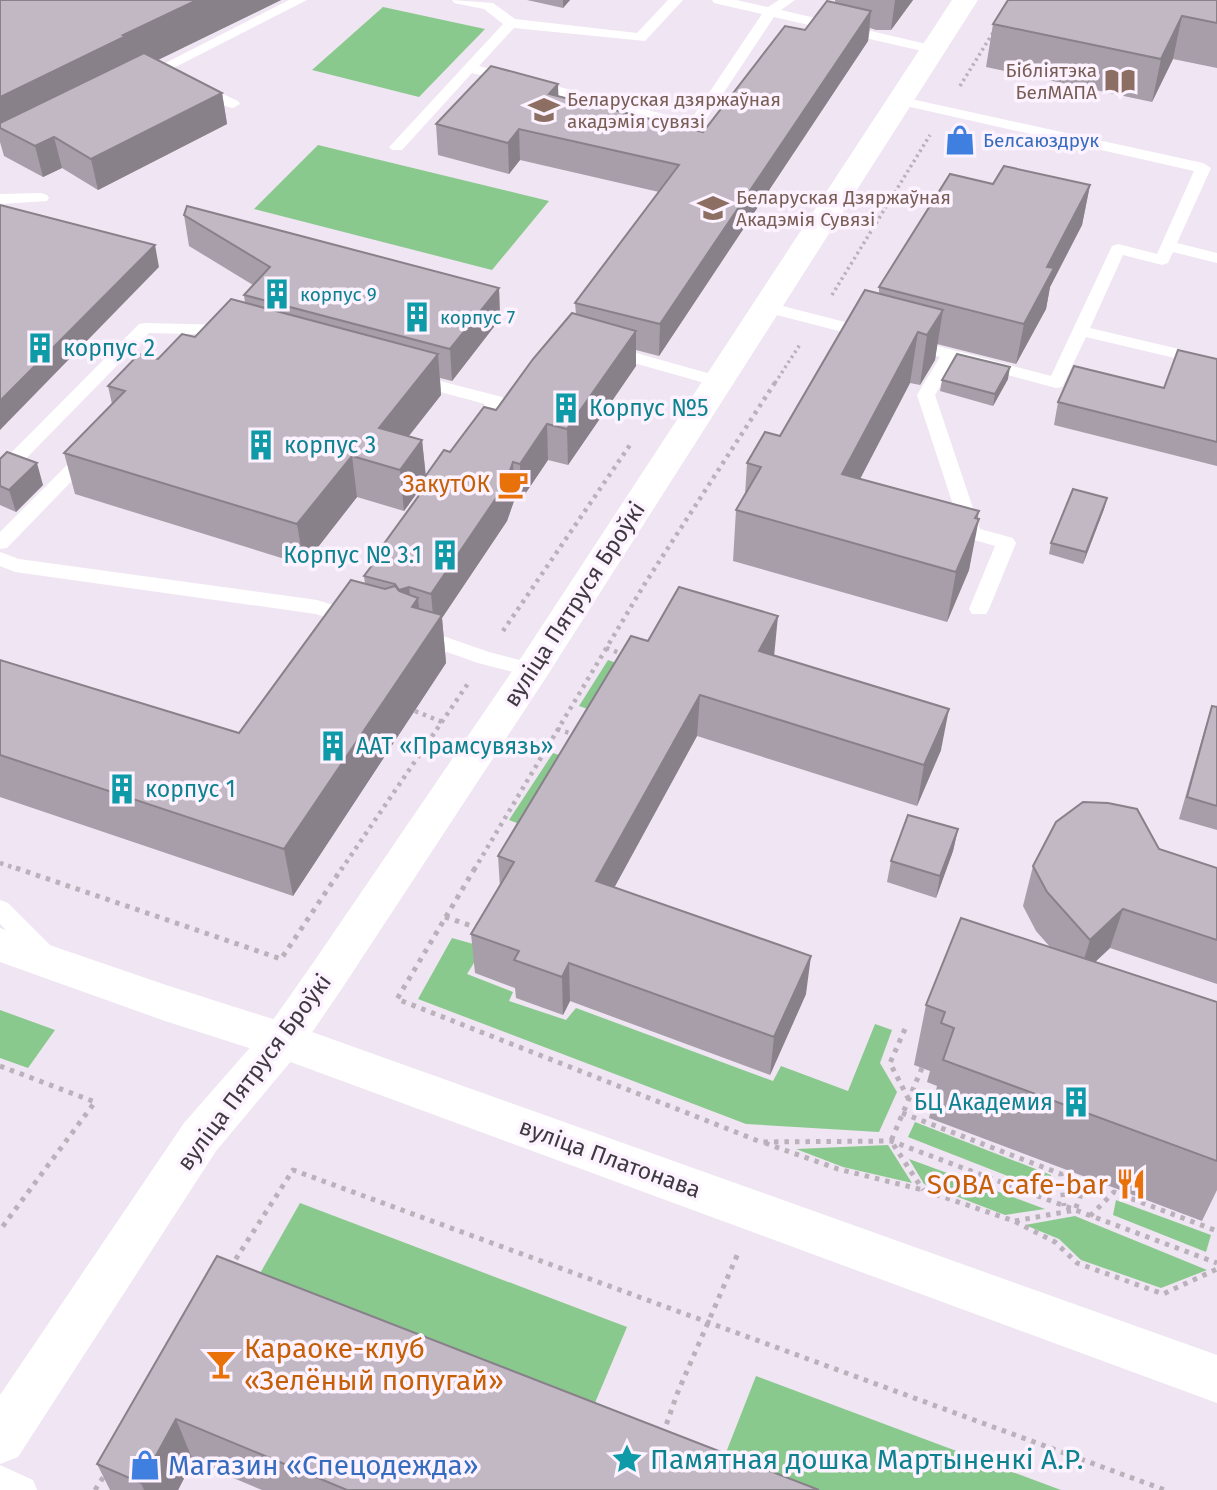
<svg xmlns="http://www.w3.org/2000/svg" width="1217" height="1490" font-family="'Fira Sans',sans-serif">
  <rect width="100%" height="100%" fill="#f0e5f2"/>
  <g fill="#8ac98e">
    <polygon points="383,7 485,29 419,97 312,70"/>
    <polygon points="318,145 549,201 492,270 254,209"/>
    <polygon points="608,660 631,668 603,714 579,706"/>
    <polygon points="553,753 576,761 535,830 509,820"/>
    <polygon points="452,938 484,947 467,974 513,992 509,1001 566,1020 576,1008 773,1081 781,1066 848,1091 875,1024 892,1030 880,1063 897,1092 879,1132 746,1124 418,999"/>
    <polygon points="0,1010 55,1030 28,1068 0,1058"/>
    <polygon points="915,1122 1051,1175 1046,1191 908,1137"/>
    <polygon points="888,1145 912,1183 843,1167 796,1149"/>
    <polygon points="909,1159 1045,1209 1005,1215 924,1184"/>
    <polygon points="1116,1200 1211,1235 1206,1252 1113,1215"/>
    <polygon points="300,1203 627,1327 586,1424 250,1291"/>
    <polygon points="1075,1216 1207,1270 1161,1288 1081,1260 1059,1239 1025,1225"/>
    <polygon points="756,1376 1061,1490 761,1490 718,1473"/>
  </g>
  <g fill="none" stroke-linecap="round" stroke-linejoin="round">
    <g stroke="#bab1bb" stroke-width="3.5" stroke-dasharray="2.5 3.5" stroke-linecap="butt">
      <polyline points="960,86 994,31"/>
      <polyline points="832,295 930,135"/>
      <polyline points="775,383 801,343"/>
    </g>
    <g stroke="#bab1bb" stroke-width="4.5" stroke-dasharray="3.5 5" stroke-linecap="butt">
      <polyline points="503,631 632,442"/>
      <polyline points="606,648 625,655"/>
      <polyline points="415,711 442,722"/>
      <polyline points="557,729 576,735"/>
      <polyline points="0,863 21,870"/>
      <polyline points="341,870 469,682"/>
      <polyline points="474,870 644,585 776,381"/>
    </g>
    <g stroke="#bab1bb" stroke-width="5" stroke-dasharray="4.5 6" stroke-linecap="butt">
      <polyline points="16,868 281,959 342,868"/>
      <polyline points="475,868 397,999 761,1142 891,1141 1217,1263"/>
      <polyline points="445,917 481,929"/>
      <polyline points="905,1029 890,1063 908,1098"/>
      <polyline points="0,1066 95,1102 0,1230"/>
      <polyline points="922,1068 891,1141 923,1190"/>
      <polyline points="902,1113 1061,1174 1064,1206"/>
      <polyline points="765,1143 838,1169 923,1190 1014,1221 1055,1242 1077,1263 1163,1294 1217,1269"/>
      <polyline points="1090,1216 1114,1192 1217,1231"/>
      <polyline points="1015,1221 1075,1210 1087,1178"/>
      <polyline points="230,1268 293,1170 1165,1490"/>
      <polyline points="663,1434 677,1394 739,1251"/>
      <polyline points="95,1490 106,1473"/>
    </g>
    <g fill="#fff" fill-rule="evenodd">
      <polygon points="289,0 307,0 148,81 143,82 136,78"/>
      <polygon points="452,0 493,3 515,19 637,33 668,0 683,0 645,41 514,28 479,66 690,121 762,14 714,3 712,0 736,0 768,7 779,0 795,0 781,10 935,46 942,50 935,54 774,17 699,130 689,130 472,73 402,150 392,150 389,147 392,144 503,24 484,9 454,3"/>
      <polygon points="199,83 238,101 240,104 233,108 228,107 194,90 192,87 194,84"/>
      <polygon points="902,97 1203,163 1211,168 1177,243 1217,253 1217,263 1173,252 1168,263 1162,265 1123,255 1090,328 1217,358 1217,368 1086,337 1062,387 1056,388 955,361 935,395 980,529 1013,538 1016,543 989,609 986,614 972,614 969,609 995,546 944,531 942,527 944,523 959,523 917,395 940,357 902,347 899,343 908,338 1051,376 1112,246 1118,244 1157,254 1194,171 897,104 895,101"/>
      <polygon points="41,193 47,195 49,198 47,201 0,204 0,194"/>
      <polygon points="767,302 876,330 878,334 870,339 761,311 759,307 761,303"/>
      <polygon points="145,323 230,325 238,330 230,335 149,333 6,479 0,481 0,464 139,324"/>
      <polygon points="608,345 725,378 728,382 719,387 602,354 599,350 602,346"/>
      <polygon points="413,374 502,397 505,401 481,434 469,434 466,430 485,404 407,383 404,379 407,375"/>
      <polygon points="89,447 98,453 95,457 7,548 0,549 0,532 83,449"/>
      <polygon points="0,552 19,559 317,600 363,614 366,619 363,624 356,626 316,614 15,572 0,566"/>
      <polygon points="417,627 489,652 539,665 542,670 539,675 532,677 478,663 410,639 407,634 410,629"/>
      <polygon points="0,900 8,903 56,951 60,958 56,965 48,967 40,965 0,924"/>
      <polygon points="0,1465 33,1480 37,1490 0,1490"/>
    </g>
    <polygon fill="#fff" fill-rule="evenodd" points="952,0 978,0 545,679 343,987 298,1053 216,1151 18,1457 0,1464 0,1395 184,1123 268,1027 313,963 519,661"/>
    <polygon fill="#fff" fill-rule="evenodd" points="0,928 166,985 298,1027 1217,1355 1217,1403 277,1057 165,1021 0,962"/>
  </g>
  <g fill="#a79ea9">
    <polygon points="0,0 281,0 158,60 222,93 227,124 98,190 62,168 43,177 4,156 0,142"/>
    <polygon points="527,0 570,0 563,8"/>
    <polygon points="835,0 913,0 891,30 876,30 870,28 868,41 659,356 636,350 636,366 568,465 548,460 521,500 515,498 507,521 442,618 446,663 293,896 0,797 0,660 239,733 365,584 364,576 370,568 370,563 422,490 422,486 404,511 357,497 304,565 75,494 64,453 112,404 108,386 158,359 195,337 245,303 244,295 253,285 189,246 184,215 499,288 500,319 452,381 440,378 441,395 409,436 422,440 426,476 496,410 576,314 575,303 659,192 520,160 509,174 438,155 436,124 558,84 558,97 703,132 805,30 835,3"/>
    <polygon points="1217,0 1217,68 1173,59 1152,102 986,67 993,24"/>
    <polygon points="993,184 1090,185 1082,225 1050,287 1046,309 1016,364 937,344 935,360 920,385 910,383 860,479 977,519 969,570 947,622 733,561 736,510 745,495 747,463 780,436 879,293 879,287"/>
    <polygon points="1217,359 1217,466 1054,425 1058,402 1164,388"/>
    <polygon points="1008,379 993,406 940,391 942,380"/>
    <polygon points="0,459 43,485 16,512 0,505"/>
    <polygon points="1107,498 1104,509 1083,564 1049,554 1051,543"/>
    <polygon points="648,641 774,656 941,750 917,806 697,736 614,888 806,994 770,1075 570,1001 563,1015 516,998 515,988 475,973 471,934 500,887 498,856"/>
    <polygon points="1217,705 1217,830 1179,819 1205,728 1212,706 1216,707"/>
    <polygon points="958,829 953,851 936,898 887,882 891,861"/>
    <polygon points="1159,849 1217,868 1217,984 1110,948 1095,962 1217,1002 1217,1190 1202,1221 929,1118 937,1086 927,1082 930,1071 914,1065 926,1005 1051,948 1036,931 1023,906 1033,866"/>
    <polygon points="217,1256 819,1490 262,1490 193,1461 178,1490 110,1490 97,1464"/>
  </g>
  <g fill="#888189">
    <polygon points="197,0 281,0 133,72 0,128 0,97 123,35"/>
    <polygon points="563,0 570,0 563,8"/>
    <polygon points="895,0 913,0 891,30"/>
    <polygon points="871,11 868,41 659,356 660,324"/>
    <polygon points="1182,16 1173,59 1152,102 1161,59"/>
    <polygon points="558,84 559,114 549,94"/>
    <polygon points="222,93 227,124 98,190 91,159"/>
    <polygon points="519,129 520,160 509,174 508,143"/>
    <polygon points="54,137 62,168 43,177 35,146"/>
    <polygon points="1090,185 1082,225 1050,287 1046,309 1016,364 1024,324 1047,267"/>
    <polygon points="155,245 159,267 0,430 0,401"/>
    <polygon points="499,288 500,319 452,381 450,349"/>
    <polygon points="943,310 935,360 920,385 927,335"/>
    <polygon points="636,331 636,366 568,465 567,429"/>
    <polygon points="918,332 910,383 836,525 842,474"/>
    <polygon points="438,354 441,395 385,466 379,428"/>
    <polygon points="1010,367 1008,379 993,406 995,394"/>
    <polygon points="547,424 548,460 521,500 520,464"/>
    <polygon points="422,440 426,480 422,481 422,486 404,511 400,470"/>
    <polygon points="352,456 357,497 304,565 297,524"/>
    <polygon points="513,462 515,498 507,521 442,618 446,663 293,896 284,849 412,607 418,598 423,643 434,626 431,594"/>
    <polygon points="37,463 43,485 16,512 9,490"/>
    <polygon points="1107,498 1104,509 1083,564 1086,552"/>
    <polygon points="979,511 976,527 979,519 969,570 947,622 956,572"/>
    <polygon points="409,587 413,623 403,626 399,590"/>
    <polygon points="778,616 774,657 759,651"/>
    <polygon points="700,695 697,736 596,921 596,881"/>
    <polygon points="949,709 941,750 917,806 924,765"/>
    <polygon points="958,829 953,851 936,898 940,876"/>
    <polygon points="1123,909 1110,948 1078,978 1090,940"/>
    <polygon points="811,956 806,994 770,1075 774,1037"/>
    <polygon points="569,963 570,1001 563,1015 562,977"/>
    <polygon points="176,1419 193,1461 178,1490 144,1490 141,1483"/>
  </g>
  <g fill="#c2b8c4" stroke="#888189" stroke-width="2">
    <polygon points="0,0 197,0 123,35 126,36 0,97"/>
    <polygon points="1008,0 1217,0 1217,23 1182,16 1161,59 993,24"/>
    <polygon points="827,1 871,11 660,324 575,303 679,165 519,129 508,143 436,124 491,66 558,84 549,94 703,132 785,26 805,30"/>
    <polygon points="144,53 222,93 91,159 54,137 35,146 0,128 0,123"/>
    <polygon points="1004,166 1090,185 1047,267 1054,268 1024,324 879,287 950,174 993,184"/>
    <polygon points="0,205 155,245 0,401"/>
    <polygon points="187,206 499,288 450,349 244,295 270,267 184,215"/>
    <polygon points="865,290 943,310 927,335 918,332 842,474 979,511 975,518 979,519 956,572 736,510 761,467 747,463 765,432 780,436"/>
    <polygon points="231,299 438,354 379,428 422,440 400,470 352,456 297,524 64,453 125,391 108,386 139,354 158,359 182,334 195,337"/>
    <polygon points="572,313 636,331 567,429 547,424 520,464 513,462 505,485 431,594 409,587 399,590 395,584 364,576 373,564 370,563 428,483 422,481 444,450 450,452 484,407 496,410 533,359"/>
    <polygon points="1178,350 1217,359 1217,442 1058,402 1074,366 1164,388"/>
    <polygon points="957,354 1010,367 995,394 942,380"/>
    <polygon points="7,452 37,463 9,490 0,486 0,459"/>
    <polygon points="1073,489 1107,498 1086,552 1051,543"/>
    <polygon points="351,580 385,589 395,586 399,591 418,598 412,607 442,615 284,849 0,755 0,660 239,733"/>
    <polygon points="679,587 778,616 759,651 949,709 924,765 700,695 596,881 811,956 774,1037 569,963 562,977 514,960 519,951 471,934 514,862 498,856 631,636 648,641"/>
    <polygon points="1212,706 1217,707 1217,806 1187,797"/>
    <polygon points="1083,802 1108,803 1137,809 1159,849 1217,868 1217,940 1123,909 1090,940 1047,892 1033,866 1056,822"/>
    <polygon points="908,815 958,829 940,876 891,861"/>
    <polygon points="961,918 1217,1002 1217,1161 943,1060 954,1028 941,1023 945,1012 926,1005"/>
    <polygon points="217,1256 819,1490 347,1490 176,1419 141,1483 97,1464"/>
  </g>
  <defs>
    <g id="library-bare" transform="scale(2.415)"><path d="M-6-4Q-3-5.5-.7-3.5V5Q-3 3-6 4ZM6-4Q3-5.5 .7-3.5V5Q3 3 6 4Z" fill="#8d6e63" stroke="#fdf2ff" stroke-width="2.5" paint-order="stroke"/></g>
    <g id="university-bare" transform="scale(2.415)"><path d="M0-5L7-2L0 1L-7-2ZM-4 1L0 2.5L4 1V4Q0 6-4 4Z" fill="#8d6e63" stroke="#fdf2ff" stroke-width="2.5" paint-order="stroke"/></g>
    <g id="shop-bare" transform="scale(2.415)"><path d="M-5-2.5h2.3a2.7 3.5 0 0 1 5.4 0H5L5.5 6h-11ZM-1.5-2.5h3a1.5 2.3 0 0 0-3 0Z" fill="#3f7fe0" stroke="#fdf2ff" stroke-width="2.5" paint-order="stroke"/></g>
    <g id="building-bare" transform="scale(2.415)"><path d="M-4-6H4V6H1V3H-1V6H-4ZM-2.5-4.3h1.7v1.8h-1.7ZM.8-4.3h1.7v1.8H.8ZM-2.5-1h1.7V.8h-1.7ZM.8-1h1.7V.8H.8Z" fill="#0f9aa8" stroke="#fdf2ff" stroke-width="2.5" paint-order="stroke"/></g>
    <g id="cafe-bare" transform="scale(2.415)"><path d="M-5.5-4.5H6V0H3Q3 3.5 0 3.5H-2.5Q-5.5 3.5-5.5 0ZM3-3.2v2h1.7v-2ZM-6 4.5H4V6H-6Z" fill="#e8710a" stroke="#fdf2ff" stroke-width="2.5" paint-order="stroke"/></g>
    <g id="restaurant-bare" transform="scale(2.415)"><path d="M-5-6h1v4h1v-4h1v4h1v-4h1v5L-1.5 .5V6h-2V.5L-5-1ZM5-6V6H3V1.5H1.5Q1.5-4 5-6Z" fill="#e8710a" stroke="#fdf2ff" stroke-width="2.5" paint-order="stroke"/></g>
    <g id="bar-bare" transform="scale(2.415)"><path d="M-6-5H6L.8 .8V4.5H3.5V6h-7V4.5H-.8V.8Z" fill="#e8710a" stroke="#fdf2ff" stroke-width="2.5" paint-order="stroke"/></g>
    <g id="sight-bare" transform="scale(2.415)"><path d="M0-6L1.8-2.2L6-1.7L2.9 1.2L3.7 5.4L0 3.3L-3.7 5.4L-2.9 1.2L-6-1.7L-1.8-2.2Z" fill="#0f9aa8" stroke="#fdf2ff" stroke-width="2.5" paint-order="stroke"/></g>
  </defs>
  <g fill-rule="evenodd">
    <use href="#library-bare" x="1120" y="81"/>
    <use href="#university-bare" x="544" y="110"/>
    <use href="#shop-bare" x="960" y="140"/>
    <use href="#university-bare" x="713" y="208"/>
    <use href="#building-bare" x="277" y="294"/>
    <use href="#building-bare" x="417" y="317"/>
    <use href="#building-bare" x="40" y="348"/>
    <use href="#building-bare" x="566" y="408"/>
    <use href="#building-bare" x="261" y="445"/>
    <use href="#cafe-bare" x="513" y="484"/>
    <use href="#building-bare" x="445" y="555"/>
    <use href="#building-bare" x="333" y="746"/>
    <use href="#building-bare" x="122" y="789"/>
    <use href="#building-bare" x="1076" y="1102"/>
    <use href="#restaurant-bare" x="1131" y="1184"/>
    <use href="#bar-bare" x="221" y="1364"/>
    <use href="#sight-bare" x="627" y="1459"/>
    <use href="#shop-bare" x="145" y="1465"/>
  </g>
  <g text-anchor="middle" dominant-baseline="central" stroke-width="7" stroke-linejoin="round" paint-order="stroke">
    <g font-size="19" fill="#785e54" stroke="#fdf2ff" text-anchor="start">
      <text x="1097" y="70" text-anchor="end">Бібліятэка<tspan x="1097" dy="22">БелМАПА</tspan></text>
      <text x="567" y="99">Беларуская дзяржаўная<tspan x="567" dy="22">акадэмія сувязі</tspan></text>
      <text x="736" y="197">Беларуская Дзяржаўная<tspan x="736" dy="22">Акадэмія Сувязі</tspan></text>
    </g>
    <g font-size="19" fill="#366cbe" stroke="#fdf2ff" text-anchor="start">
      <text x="983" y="140">Белсаюздрук</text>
    </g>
    <g font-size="19" fill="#0d838f" stroke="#fdf2ff" text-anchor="start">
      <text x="300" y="294">корпус 9</text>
      <text x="440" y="317">корпус 7</text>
    </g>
    <g font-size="23" fill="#0d838f" stroke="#fdf2ff" text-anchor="start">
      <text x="63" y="348">корпус 2</text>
      <text x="589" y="408">Корпус №5</text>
      <text x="284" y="445">корпус 3</text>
      <text x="422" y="555" text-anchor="end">Корпус № 3.1</text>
      <text x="356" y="746">ААТ «Прамсувязь»</text>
      <text x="145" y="789">корпус 1</text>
      <text x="1053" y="1102" text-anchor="end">БЦ Академия</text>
    </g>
    <g font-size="23" fill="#c56008" stroke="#fdf2ff" text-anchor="end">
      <text x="490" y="484">ЗакутОК</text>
    </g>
    <g font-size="23" fill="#3e3a3f" stroke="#fdf2ff">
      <text transform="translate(574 604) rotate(-57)">вуліца Пятруся Броўкі</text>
      <text transform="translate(254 1072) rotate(-53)">вуліца Пятруся Броўкі</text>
      <text transform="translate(610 1158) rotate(20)">вуліца Платонава</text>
    </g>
    <g font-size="28" fill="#c56008" stroke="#fdf2ff" text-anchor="end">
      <text x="1108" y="1184">SOBA cafe-bar</text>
      <text x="244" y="1348" text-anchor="start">Караоке-клуб<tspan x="244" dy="32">«Зелёный попугай»</tspan></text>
    </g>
    <g font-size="28" fill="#0d838f" stroke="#fdf2ff" text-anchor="start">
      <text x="650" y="1459">Памятная дошка Мартыненкі А.Р.</text>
    </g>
    <g font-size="28" fill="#366cbe" stroke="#fdf2ff" text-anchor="start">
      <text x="168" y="1465">Магазин «Спецодежда»</text>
    </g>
  </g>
</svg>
